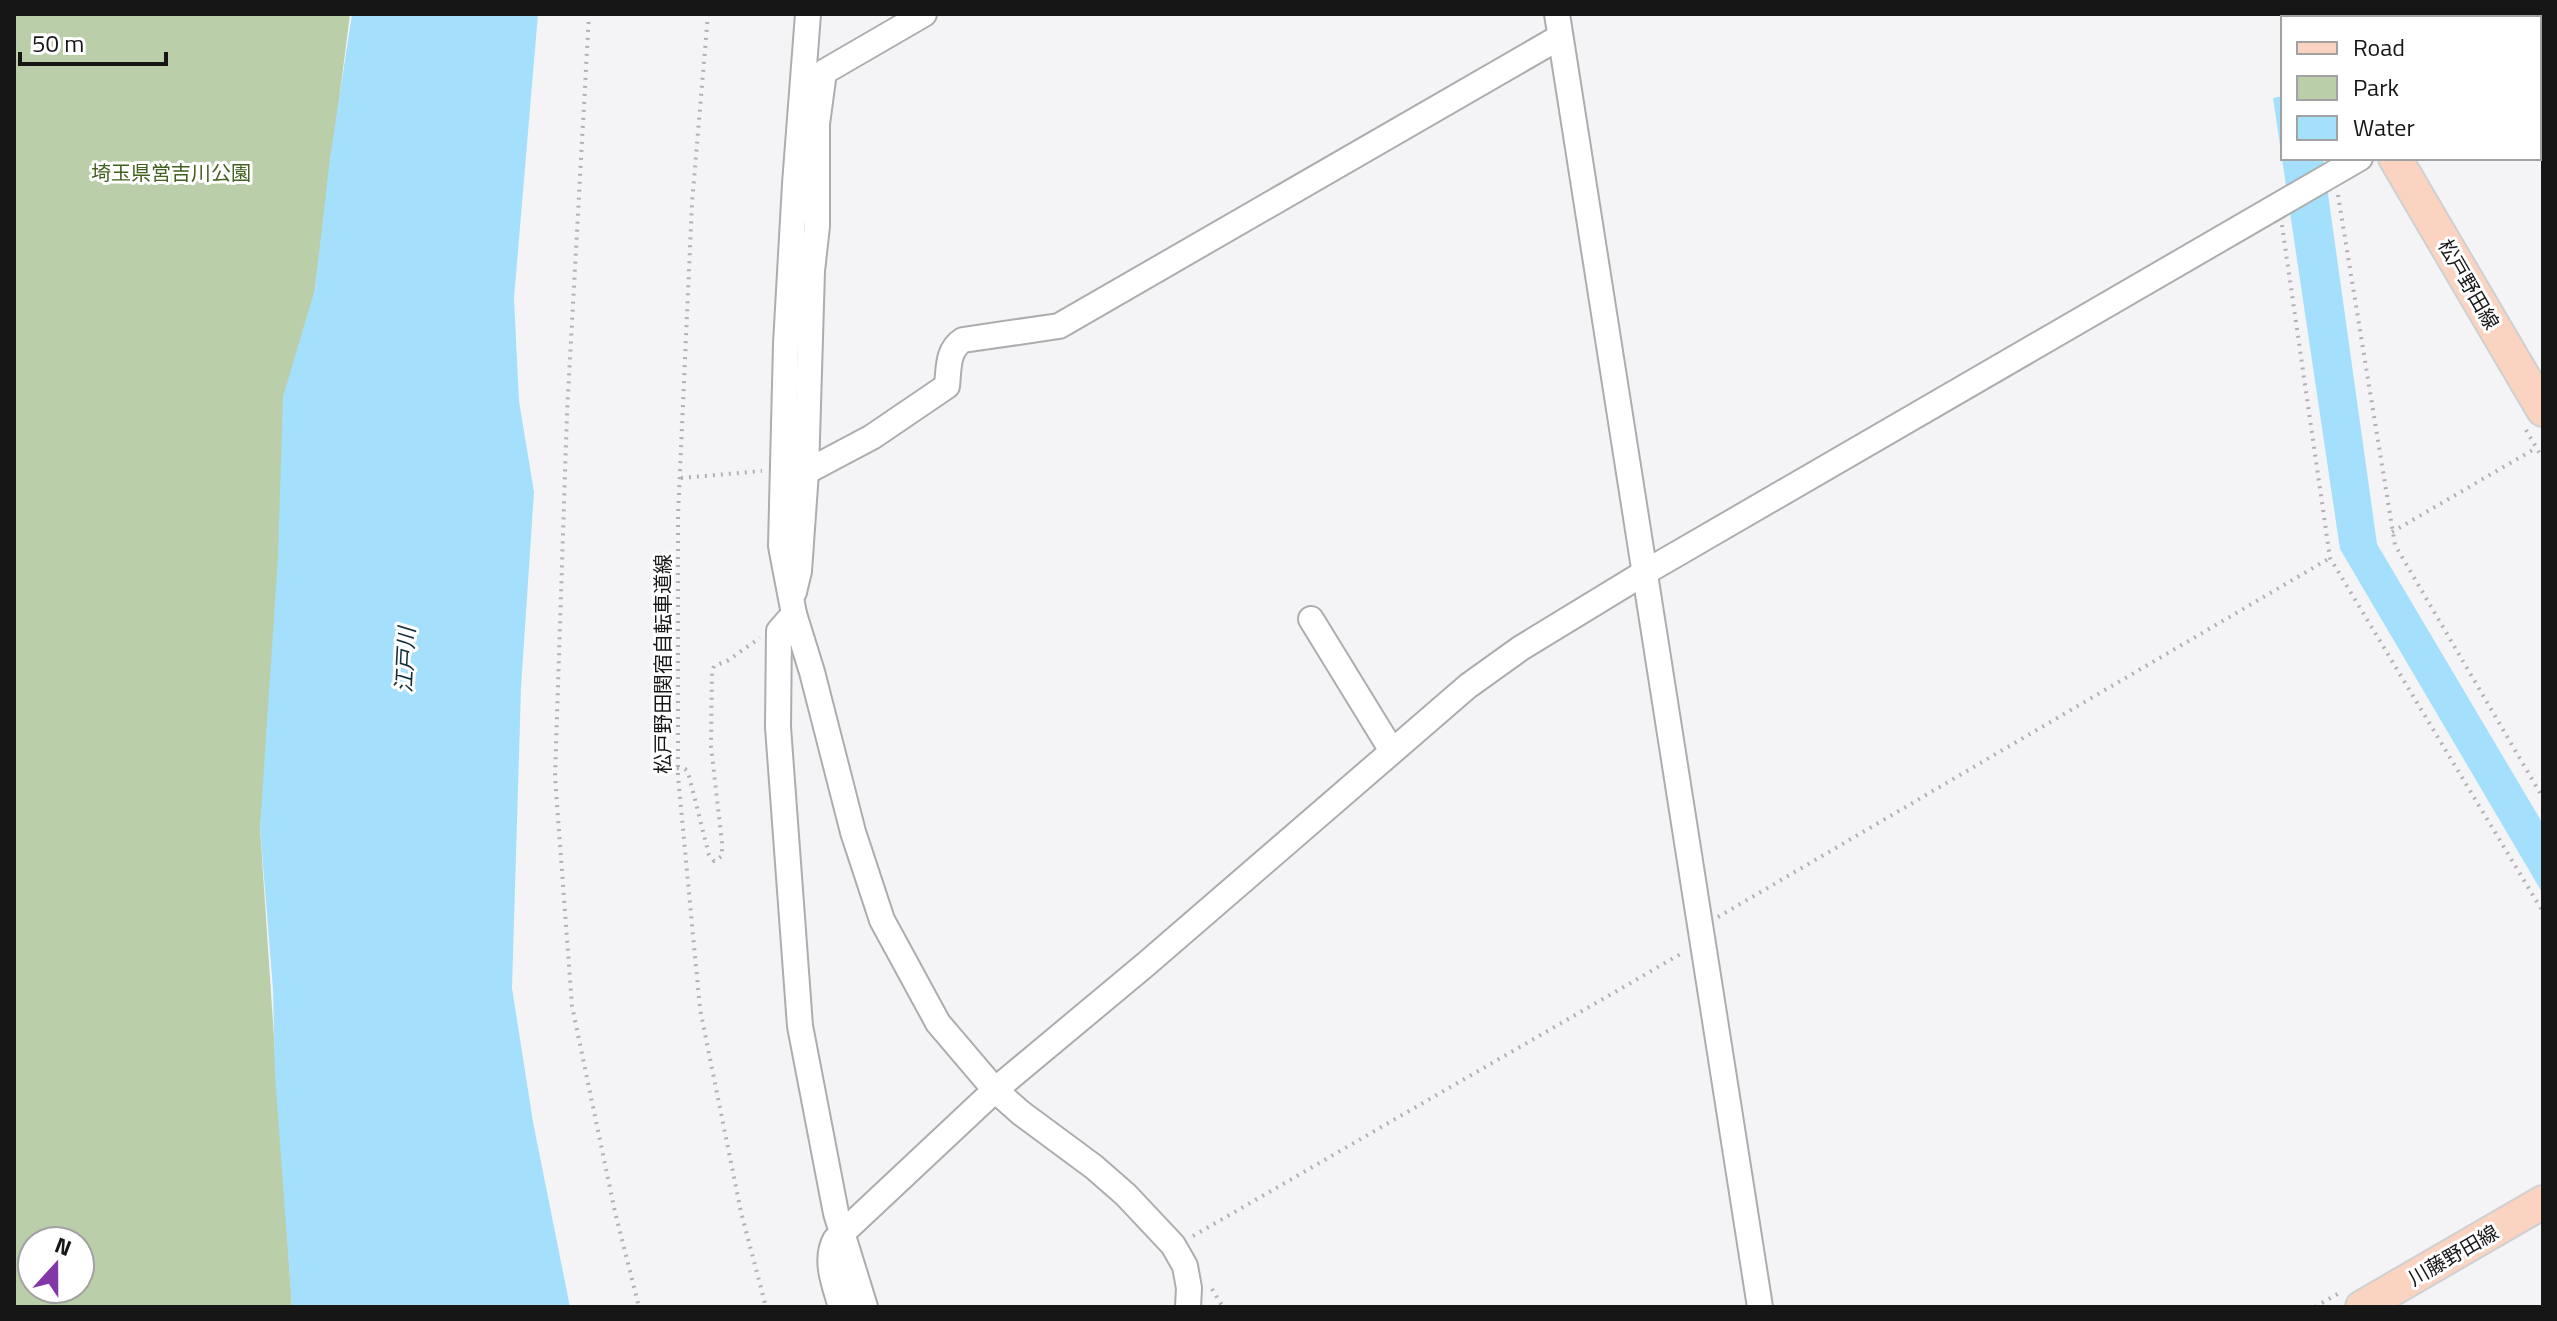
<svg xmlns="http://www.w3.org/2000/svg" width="2557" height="1321" font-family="'Titillium Web','Noto Sans JP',sans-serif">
  <rect width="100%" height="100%" fill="#f4f4f6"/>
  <path fill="#bacea9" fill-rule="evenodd" d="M14 14H350L315 289 260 828 292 1307H14ZM32 1241H80V1289H32Z"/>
  <g fill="#a4e0fc">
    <polygon points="352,14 538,14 514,298 519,401 534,492 521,688 512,988 533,1122 570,1307 292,1307 275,1074 273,989 260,828 278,557 283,397 315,289 330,158"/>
    <polygon points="2283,96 2283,158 2323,158 2377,544 2543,824 2543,894 2340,549 2273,98"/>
  </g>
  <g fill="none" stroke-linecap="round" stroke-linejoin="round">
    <g stroke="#acadae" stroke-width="28">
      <g id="minor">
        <polyline points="808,14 795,184 786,344 781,546 794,614 812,672 853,832 882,920 938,1023 995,1090 1021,1113 1094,1167 1126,1195 1173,1245 1185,1266 1189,1288 1188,1307"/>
        <polyline points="1557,14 1760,1307"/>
        <polyline points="2539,54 2543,52"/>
        <polyline points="811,136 817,124 824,72 924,14"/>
        <path d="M806 472 872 437 947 386C949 368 947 350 963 340L1059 326 1560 37"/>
        <polyline points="794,592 799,571 806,472 812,271 817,226 817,124"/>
        <polyline points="794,614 779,631 778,727 800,1026 836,1213 865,1307"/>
        <polyline points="1311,619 1392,751"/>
        <path d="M841 1307C835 1286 824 1261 835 1240L995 1090 1145 965 1468 686 1521 648 1644 573 2360 158"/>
      </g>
    </g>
    <g stroke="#d0d0d1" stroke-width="36">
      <g id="major">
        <polyline points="2310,14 2312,18"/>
        <polyline points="2395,158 2543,410"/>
        <polyline points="2362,1307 2543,1202"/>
      </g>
    </g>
    <g stroke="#b1b1b3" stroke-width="4" stroke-dasharray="2 6" stroke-linecap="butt">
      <polyline points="589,14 567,413 555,777 572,1006 615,1212 639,1307"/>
      <polyline points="708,14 692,203 678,516 678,776 700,1009 741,1212 766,1307"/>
      <polyline points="2341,14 2343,18"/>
      <polyline points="2539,83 2543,80"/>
      <polyline points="2338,195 2395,545 2543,798"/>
      <polyline points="2282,225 2330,558 2543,912"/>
      <polyline points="2526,430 2543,459"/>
      <polyline points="681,478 762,471"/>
      <polyline points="2392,532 2536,448"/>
      <polyline points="677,768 685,769 688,772 709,855 714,861 722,856 722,843 711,746 712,672 714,666 727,661 760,638"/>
      <polyline points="1718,917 2330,558"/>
      <polyline points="1193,1236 1684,952"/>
      <polyline points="1212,1289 1223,1307"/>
      <polyline points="2315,1307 2341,1292"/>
    </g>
    <use href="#minor" stroke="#fff" stroke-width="24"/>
    <use href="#major" stroke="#fad4c0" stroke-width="32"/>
  </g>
  <g text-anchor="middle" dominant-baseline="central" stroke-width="6" stroke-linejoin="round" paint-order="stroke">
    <g font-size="20" fill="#42611e" stroke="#fff">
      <text x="171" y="172">埼玉県営吉川公園</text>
    </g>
    <g font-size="20" fill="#161617" stroke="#fff">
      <text transform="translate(2469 284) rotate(60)">松戸野田線</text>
      <text transform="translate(662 664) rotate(-90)">松戸野田関宿自転車道線</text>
      <text transform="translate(2453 1255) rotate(-30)">川藤野田線</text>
    </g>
    <g font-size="22" font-style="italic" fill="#112e3a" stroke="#fff">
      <text transform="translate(405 660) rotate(-87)">江戸川</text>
    </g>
  </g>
  <rect width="2557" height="1321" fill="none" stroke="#161617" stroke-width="32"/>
  <rect x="2281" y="16" width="260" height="144" fill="#ffffff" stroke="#a2a2a2" stroke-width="2"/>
  <rect x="2297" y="42" width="40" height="12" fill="#fad4c0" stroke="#a2a2a2" stroke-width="2"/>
  <text x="2353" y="56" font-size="24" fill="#161617">Road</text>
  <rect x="2297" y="76" width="40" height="24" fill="#bacea9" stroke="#a2a2a2" stroke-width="2"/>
  <text x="2353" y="96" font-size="24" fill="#161617">Park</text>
  <rect x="2297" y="116" width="40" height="24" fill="#a4e0fc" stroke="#a2a2a2" stroke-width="2"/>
  <text x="2353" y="136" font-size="24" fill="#161617">Water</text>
  <g transform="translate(56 1265) rotate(21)"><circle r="38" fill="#ffffff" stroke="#a2a2a2" stroke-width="2"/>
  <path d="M0-6L14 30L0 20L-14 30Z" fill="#8237a9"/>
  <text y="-12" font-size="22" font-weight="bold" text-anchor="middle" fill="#161617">N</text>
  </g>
  <path d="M20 52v12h146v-12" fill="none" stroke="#161617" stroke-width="4"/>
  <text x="32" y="52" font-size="24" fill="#161617" stroke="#ffffff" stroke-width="6" paint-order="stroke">50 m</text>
</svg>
